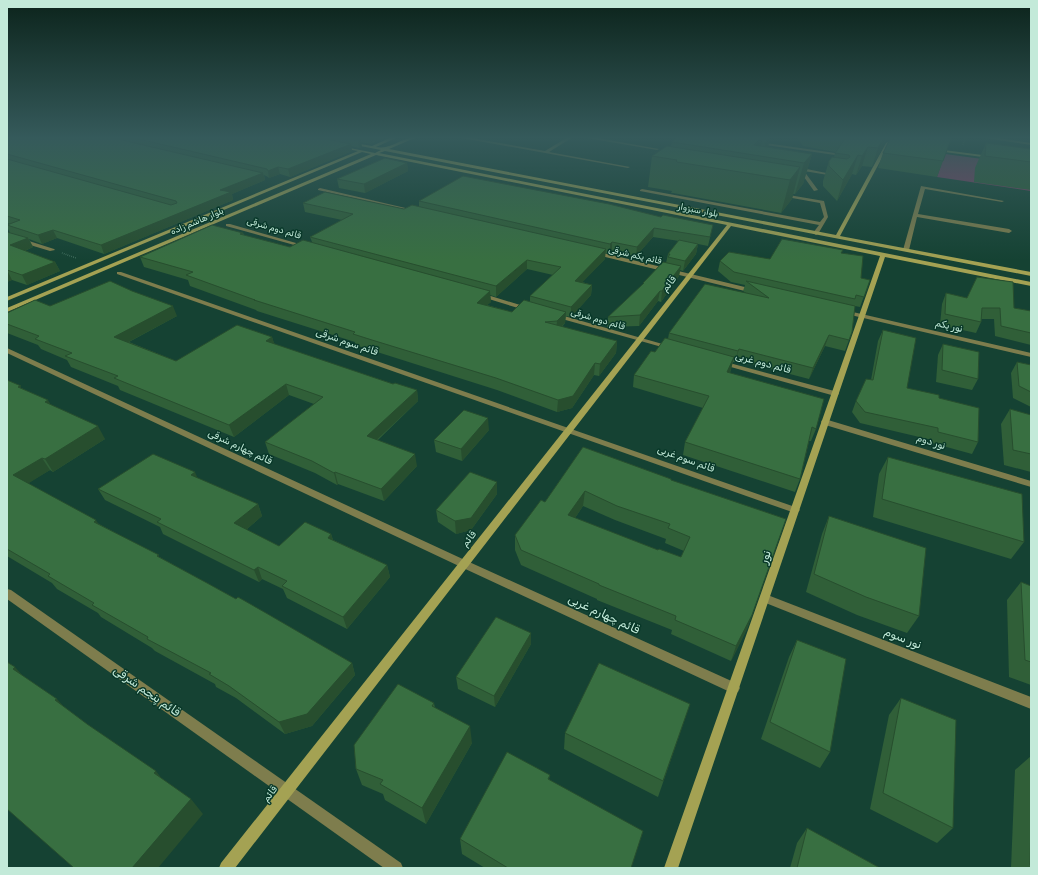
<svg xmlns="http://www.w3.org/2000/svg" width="1038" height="875" font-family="Rubik,Cairo,sans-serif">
  <rect width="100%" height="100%" fill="#154233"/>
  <polygon fill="#893d68" points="945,154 1028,165 1031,191 937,177"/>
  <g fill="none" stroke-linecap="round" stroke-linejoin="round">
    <g stroke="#5e8979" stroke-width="1.5" stroke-dasharray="0.5 1.5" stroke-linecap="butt">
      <polyline points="963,145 965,137"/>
      <polyline points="62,253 76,258"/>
    </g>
    <g fill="#7e7d4d" fill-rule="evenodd">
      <polygon points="466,137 545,151 568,137 573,137 549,152 630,167 628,168 456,137"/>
      <polygon points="581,137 592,137 659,149 657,150"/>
      <polygon points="978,137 991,137 1031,143 1031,145"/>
      <polygon points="759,142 842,154 844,155 842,156 758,144"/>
      <polygon points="799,166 802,168 836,175 834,176 804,171 818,190 814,191 799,170 794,168"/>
      <polygon points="921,186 1004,201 1002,202 925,189 918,214 1009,229 1012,231 1009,233 917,217 909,250 904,251 903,250"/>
      <polygon points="320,188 414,210 416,211 414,212 318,190 318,189"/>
      <polygon points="642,189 820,222 824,217 820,203 781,196 781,195 783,194 824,201 828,217 818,234 816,235 813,233 819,225 640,191 640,190"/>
      <polygon points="226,224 230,224 310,247 305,248 226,226"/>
      <polygon points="7,234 54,249 55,250 50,251 7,238"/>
      <polygon points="595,251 753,289 756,291 753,293 593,254 592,253"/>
      <polygon points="117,272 121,272 798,508 800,510 798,512 792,512 117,274"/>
      <polygon points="481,293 530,308 531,309 528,311 479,296 479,294"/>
      <polygon points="844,310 1031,353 1031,357 842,313 841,312"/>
      <polygon points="557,314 673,347 674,348 673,349 669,349 555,317 554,316"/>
      <polygon points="7,348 467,561 738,684 740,688 738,692 734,693 730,692 461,567 7,353"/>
      <polygon points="722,361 838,392 839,394 835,396 720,364 719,363 720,362"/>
      <polygon points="822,420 828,420 1031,481 1031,487 822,424 821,422"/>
      <polygon points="7,589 11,590 401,863 403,868 384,868 7,599"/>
      <polygon points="765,594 1031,697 1031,709 761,601 760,598 761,595"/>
    </g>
    <g fill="#a4a253" fill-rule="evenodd">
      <path d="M392 137H398L376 147C392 150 401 137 417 137L389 149 836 235 886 143 888 142 890 143 840 236 1031 272V276L385 151 379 153 1031 282V286L885 257 678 868H664L880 256 731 226 235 868H219L221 863 727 225 376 155 7 312V308L371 154 362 152 9 300 7 301V297L358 151 340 148V146L375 153 381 150 350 144 349 142 372 146Z"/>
      <polygon points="936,149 990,156 992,157 990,158 937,151"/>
    </g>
  </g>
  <g fill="#305f38" fill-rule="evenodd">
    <polygon points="7,137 386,137 370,144 361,142 362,147 359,148 351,146 352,151 290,177 280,174 269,178 268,177 264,175 265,180 232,194 233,200 104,254 57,238 42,244 29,239 33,247 25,251 55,262 60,271 27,285 12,280 7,282 7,232 10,233 7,227 7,225 10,224 7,223"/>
    <polygon points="678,137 770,137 768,147 812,154 803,184 795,194 793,194 792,199 781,213 673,193 671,193 672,191 648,187 652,156 671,146 672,142"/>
    <polygon points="796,137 938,137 951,139 937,177 878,168 883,153 890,140 886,140 884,145 872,167 862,166 856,175 852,174 837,201 823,186 823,181 829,161 834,157 835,152 803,146"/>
    <polygon points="986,143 1031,149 1031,190 974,182 975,168"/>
    <polygon points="407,163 408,171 365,193 339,188 337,179"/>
    <path d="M419 201 661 217 713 225 708 246 698 244 696 254 683 271 680 270 679 276 661 302 658 301 639 326 607 327 608 317 643 284V283L666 263 668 254 679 241 653 237 636 256 612 252 610 254 605 253V259L582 282 592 285 591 295 571 317 566 316 565 323 562 327 617 341 616 353 599 376 594 375 572 408 557 412 497 390 374 351 355 345V342L257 311 256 310 190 286 188 280 144 267 140 257 243 233 244 235 290 247 312 242 310 237 342 220 305 212 303 203 404 209 419 207ZM527 269 553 275 530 296V302L512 312 487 305 491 302 490 295 496 297Z"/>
    <polygon points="841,253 861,278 870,280 860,307 855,306 852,332 845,351 825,346 809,379 736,360 735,362 733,362 731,369 730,373 816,429 811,441 809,441 800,479 795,492 683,455 685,442 703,408 633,387 634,375 668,339 669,333 746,293 743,291 745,285 731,282 718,271 720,261 770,259"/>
    <polygon points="977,277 1014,308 1031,311 1031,345 995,336 994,319 981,319 981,322 976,333 940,325 942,304 946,293 967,298"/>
    <polygon points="50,306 177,316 129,342 176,361 272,337 274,344 393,384 417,390 418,401 378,440 417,466 384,501 338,484 337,485 315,473 269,454 265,442 314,404 289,395 234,437 120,390 118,386 71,367 67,360 41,349 38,345 7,333 7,313"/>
    <polygon points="883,330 907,388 939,398 978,442 972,454 932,443 932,440 860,423 852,412 856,401 871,380 878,341"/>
    <polygon points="943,344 978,379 972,390 936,382 938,355"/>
    <polygon points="1017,362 1031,365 1031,407 1013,398 1011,373"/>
    <polygon points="7,380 50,404 105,439 53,472 50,470 28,483 99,524 236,599 267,614 352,663 355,675 312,726 285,734 236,698 216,687 215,684 155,651 152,648 101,617 98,613 57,589 52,583 7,556"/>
    <polygon points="1010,409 1031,415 1031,472 1004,465 1001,424"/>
    <polygon points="489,430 462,461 436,452 434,440"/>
    <path d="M583 447 671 480 752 615 747 629 731 661 671 634 672 630 597 600V599L521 565 515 550V535L545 502ZM583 506 615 520 666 539 665 543 684 551 681 557 658 550 575 518Z"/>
    <polygon points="888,457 1024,542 1011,559 873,517 879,474"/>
    <polygon points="197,478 258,504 262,516 246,530 279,546 331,534 333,540 387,565 390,577 347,629 287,598 283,589 262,579 259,582 163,534 160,527 105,500 98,489"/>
    <polygon points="497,482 497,494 471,530 456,534 438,522 436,510"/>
    <polygon points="829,516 919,616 907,633 857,615 806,592 822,534"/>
    <polygon points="1021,582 1031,586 1031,685 1009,677 1007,600"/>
    <polygon points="531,633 531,644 495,707 458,689 456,677"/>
    <polygon points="797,640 830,752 820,768 761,739 789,657"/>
    <polygon points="901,698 953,828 937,843 870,809 889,715"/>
    <polygon points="434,703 435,708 472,743 426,824 385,800 383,794 362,785 356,769"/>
    <polygon points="690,704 658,797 564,749 565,733"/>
    <polygon points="1031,756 1031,868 1011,868 1015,770"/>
    <polygon points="550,775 549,779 631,868 485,868 462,854 460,839"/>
    <polygon points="807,828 880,868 790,868 797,843"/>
  </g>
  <g fill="#274e2e">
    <polygon points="369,137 386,137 370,144"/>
    <polygon points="762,137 763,137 759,156 754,145"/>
    <polygon points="767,137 770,137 766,156 762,156"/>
    <polygon points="884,137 886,137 884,145 872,167 878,148"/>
    <polygon points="361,140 362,147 359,148 358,141"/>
    <polygon points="351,144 352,151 290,177 288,169"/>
    <polygon points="868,147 862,166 856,175 862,156"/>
    <polygon points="812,154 803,184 795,194 804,163"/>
    <polygon points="858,155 852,174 837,201 843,180"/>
    <polygon points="407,163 408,171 365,193 364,184"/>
    <polygon points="278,167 280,174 269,178 268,171"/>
    <polygon points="800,167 792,199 781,213 790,180"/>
    <polygon points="263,173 265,180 232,194 233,200 104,254 101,245 220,190"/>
    <polygon points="654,228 653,237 636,256 637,247"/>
    <polygon points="53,230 57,238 42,244 38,235"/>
    <polygon points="28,238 33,247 15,255 10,245"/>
    <polygon points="612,242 612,252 610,254 610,244"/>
    <polygon points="698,244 696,254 683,271 685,261"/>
    <polygon points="606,249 605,259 574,291 575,281"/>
    <polygon points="527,260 527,269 496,297 496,286"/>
    <polygon points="55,262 60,271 27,285 22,275"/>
    <polygon points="681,266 679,276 661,302 662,291"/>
    <polygon points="7,270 12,280 7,282"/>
    <polygon points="592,285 591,295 571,317 571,307"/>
    <polygon points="490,291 491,302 477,314 477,303"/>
    <polygon points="660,291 658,301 639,326 640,315"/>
    <polygon points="173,306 177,316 119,347 114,337"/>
    <polygon points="566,312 565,323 556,332 557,321"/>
    <polygon points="829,335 825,346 809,379 813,368"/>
    <polygon points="272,337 276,348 266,341"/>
    <polygon points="617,341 616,353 599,376 600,364"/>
    <polygon points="739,349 736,360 735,362 738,351"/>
    <polygon points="734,357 731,369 724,385 727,372"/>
    <polygon points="595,363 594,375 572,408 557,412 558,400"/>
    <polygon points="286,384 289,395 234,437 229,425"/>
    <polygon points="417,390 418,401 369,447 367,436"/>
    <polygon points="48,400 55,412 45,402"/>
    <polygon points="488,418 489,430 462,461 461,449"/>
    <polygon points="98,426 105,439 53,472 45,459"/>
    <polygon points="415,454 417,466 384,501 381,489"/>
    <polygon points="42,458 50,470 21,488 13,475"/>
    <polygon points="195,472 200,484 191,475"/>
    <polygon points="335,472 338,484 337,485 334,473"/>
    <polygon points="497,482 497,494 471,530 456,534 455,521"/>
    <polygon points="585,491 583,506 567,530 568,515"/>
    <polygon points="258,504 262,516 239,536 234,523"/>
    <polygon points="96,520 104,533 94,522"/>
    <polygon points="331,534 335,546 328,538"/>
    <polygon points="387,565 390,577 347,629 343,617"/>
    <polygon points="258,567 262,579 259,582 254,570"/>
    <polygon points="752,615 747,629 731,661 736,646"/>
    <polygon points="531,633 531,644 495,707 494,696"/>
    <polygon points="352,663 355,675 312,726 285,734 279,722"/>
    <polygon points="15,667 30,684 13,669"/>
    <polygon points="57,699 71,715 55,700"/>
    <polygon points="470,726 472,743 426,824 422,808"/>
    <polygon points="156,771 168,787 154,773"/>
    <polygon points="191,799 203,814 158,868 132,868"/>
  </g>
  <g fill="#386f41" stroke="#274e2e" fill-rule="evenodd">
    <polygon points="7,137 109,137 263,173 220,190 231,192 101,245 53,230 38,235 7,225 20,220 7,216 7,159 171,205 177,203 176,201 7,154"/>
    <polygon points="130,137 316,137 351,144 288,169 278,167 268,171 267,169"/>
    <polygon points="339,137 346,137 361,140 358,141"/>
    <polygon points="678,137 762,137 754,145 812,154 804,163 672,142"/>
    <polygon points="849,137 884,137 878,148 868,147 862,156 858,155 843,180 829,166 829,161 832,157 847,159 850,157 849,155 835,153 845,139 849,138"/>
    <polygon points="891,137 938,137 951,139 943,161 883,153"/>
    <polygon points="986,143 1031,149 1031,162 985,156"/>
    <polygon points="667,146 800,167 790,180 677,162 676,161 677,160 652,156"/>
    <polygon points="385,158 407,163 364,184 337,179"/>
    <polygon points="463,176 609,204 661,217 663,215 713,225 710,237 654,228 637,247 612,242 610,244 419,201"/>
    <polygon points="325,192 404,209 412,205 606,249 575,281 592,285 571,307 530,296 561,267 527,260 496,286 310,237 353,214 303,203"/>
    <polygon points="212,225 243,233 240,234 290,247 303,240 490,291 477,303 512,312 524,300 566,312 557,321 545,322 617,341 600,364 595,363 573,396 558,400 496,378 372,340 353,334 355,332 254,300 255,300 186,275 193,272 140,257"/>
    <polygon points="7,232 28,238 10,245 55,262 22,275 7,270"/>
    <polygon points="782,239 843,250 841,253 863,256 861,278 870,280 864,297 856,295 855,299 734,272 720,261 729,252 770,259"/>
    <polygon points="679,240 698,244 685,261 668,257 670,254 668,254"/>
    <polygon points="663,262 681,266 662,291 660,291 640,315 608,317 644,283 643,283"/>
    <polygon points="977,277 1013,282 1014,308 1031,311 1031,333 1001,326 1000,308 982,308 981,322 945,314 946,293 967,298"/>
    <polygon points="110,281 132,291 173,306 114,337 176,361 237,325 272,337 266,341 393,384 395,383 417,390 367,436 415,454 381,489 335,472 334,473 312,461 265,442 323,397 286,384 229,425 114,378 118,376 65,356 72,353 35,339 39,336 7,324 7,313 35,300 50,306"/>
    <polygon points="746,281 855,306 852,332 849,340 829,335 813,368 739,349 738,351 669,333 705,284 769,298"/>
    <polygon points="883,330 916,338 907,388 939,395 939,398 979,408 978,442 938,432 938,428 865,412 856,401 866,379 873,380"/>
    <polygon points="665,338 734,357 727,372 824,399 816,429 812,427 800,479 685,442 709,396 634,375 651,351 655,352"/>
    <polygon points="943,344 979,352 978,379 942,370"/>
    <polygon points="1017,362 1031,365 1031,392 1019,386"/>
    <polygon points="7,380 21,386 18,387 48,400 45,402 98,426 45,459 42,458 13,475 96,520 94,522 159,555 157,556 207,583 236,599 238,597 266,613 352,663 307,714 279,722 229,686 209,674 211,673 147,639 148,637 92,605 94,603 48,576 50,574 7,549"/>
    <polygon points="1010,409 1031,415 1031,454 1013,450"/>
    <polygon points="464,410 488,418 461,449 434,440"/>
    <path d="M583 447 671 479V480L786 519 752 615 736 646 675 620 676 616 599 585V584L521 550 515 535 541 500 545 502ZM585 491 617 506 670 524 668 528 690 537 681 557 659 549 658 550 568 515Z"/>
    <polygon points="153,454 195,472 191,475 258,504 234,523 279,546 305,522 331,534 328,538 387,565 343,617 282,586 287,581 258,567 254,570 157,522 161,519 98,489"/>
    <polygon points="888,457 1022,494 1024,542 882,499"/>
    <polygon points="470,472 497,482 471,518 455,521 436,510"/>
    <polygon points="829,516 926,548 919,616 866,597 814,574"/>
    <polygon points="1021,582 1031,586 1031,662 1025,660"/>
    <polygon points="496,617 531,633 494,696 456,677"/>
    <polygon points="797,640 846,659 830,752 770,722"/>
    <polygon points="7,662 15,667 13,669 57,699 55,700 87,724 156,771 154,773 191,799 132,868 74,868 7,809"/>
    <polygon points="599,663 690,704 663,781 565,733"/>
    <polygon points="398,684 434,703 432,706 470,726 422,808 380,784 383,780 356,769 354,745"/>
    <polygon points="901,698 956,720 953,828 883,793"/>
    <polygon points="507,752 550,775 548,779 643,831 631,868 508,868 460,839"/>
    <polygon points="1031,820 1031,865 1030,865"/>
    <polygon points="807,828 880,868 797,868"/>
  </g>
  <linearGradient id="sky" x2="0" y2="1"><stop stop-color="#0c241c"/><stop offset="0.53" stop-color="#355a5b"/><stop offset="1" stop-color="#355a5b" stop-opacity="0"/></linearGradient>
  <rect width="1038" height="260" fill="url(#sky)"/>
  <g text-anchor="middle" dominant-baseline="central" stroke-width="3" stroke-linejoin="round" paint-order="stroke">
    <g font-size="9" fill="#c3ead9" stroke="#083829">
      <text transform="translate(698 210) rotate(11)">بلوار سبزوار</text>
      <text transform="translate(197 221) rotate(-23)">بلوار هاشم زاده</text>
      <text transform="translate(274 228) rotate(16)">قائم دوم شرقی</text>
      <text transform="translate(635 255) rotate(13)">قائم یکم شرقی</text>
      <text transform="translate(598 319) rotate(16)">قائم دوم شرقی</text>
    </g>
    <g font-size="10" fill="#c3ead9" stroke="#083829">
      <text transform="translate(669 284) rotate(-52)">قائم</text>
      <text transform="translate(949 326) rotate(13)">نور یکم</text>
      <text transform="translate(347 342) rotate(19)">قائم سوم شرقی</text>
      <text transform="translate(763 363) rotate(15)">قائم دوم غربی</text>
      <text transform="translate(931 442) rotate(17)">نور دوم</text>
      <text transform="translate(240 447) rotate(25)">قائم چهارم شرقی</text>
      <text transform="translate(686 459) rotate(20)">قائم سوم غربی</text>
      <text transform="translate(469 539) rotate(-52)">قائم</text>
      <text transform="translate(270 794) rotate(-52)">قائم</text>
    </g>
    <g font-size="12" fill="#c3ead9" stroke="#083829">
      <text transform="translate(765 557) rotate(-71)">نور</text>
      <text transform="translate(604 614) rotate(25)">قائم چهارم غربی</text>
      <text transform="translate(903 638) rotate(22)">نور سوم</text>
      <text transform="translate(147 691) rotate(35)">قائم پنجم شرقی</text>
    </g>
  </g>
  <rect width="1038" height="875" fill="none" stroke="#c3ead9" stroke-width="16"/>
</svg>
